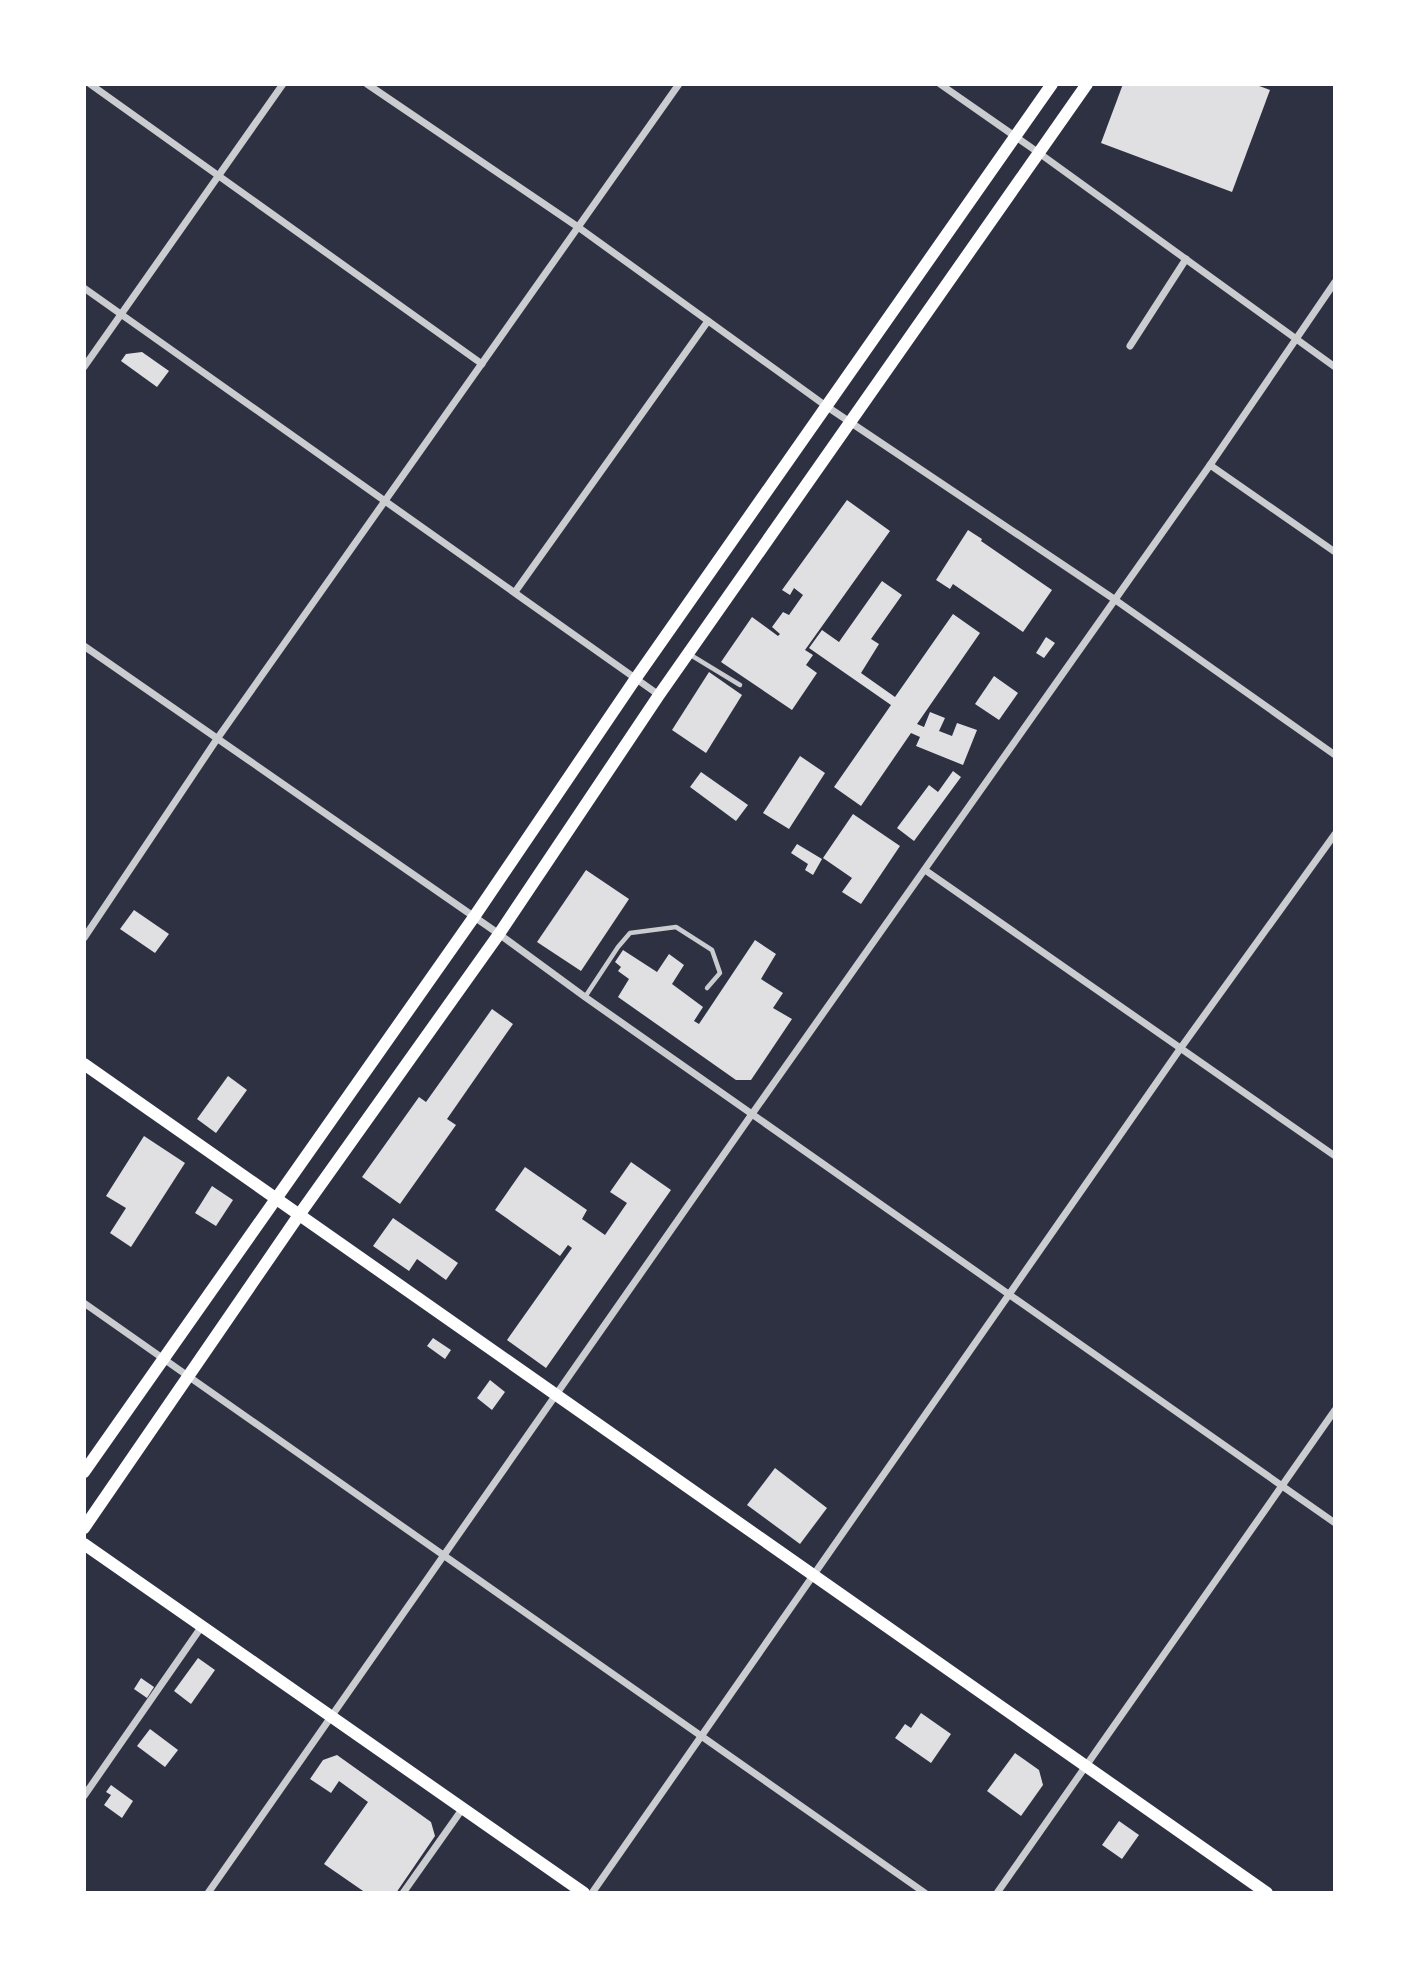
<svg xmlns="http://www.w3.org/2000/svg" width="1419" height="1977" font-family="'DejaVu Sans',sans-serif">
  <rect width="100%" height="100%" fill="#2d3142"/>
  <g fill="#e0e0e3">
    <polygon points="1123,84 1254,84 1270,90 1232,192 1101,143"/>
    <polygon points="142,352 169,371 157,387 121,361 126,354"/>
    <polygon points="847,500 890,531 805,650 813,655 806,665 817,673 792,710 721,662 752,617 778,636 780,634 772,627 783,612 789,615 803,595 794,588 790,595 782,590"/>
    <polygon points="968,530 982,539 981,541 1052,590 1023,632 953,584 950,589 936,580"/>
    <polygon points="882,581 902,595 871,639 879,644 861,673 895,697 953,614 980,633 917,724 924,727 930,712 945,718 939,731 952,736 957,723 977,730 963,765 916,746 920,737 911,733 861,806 834,787 891,705 809,648 822,630 839,642"/>
    <polygon points="1046,637 1055,643 1044,658 1036,653"/>
    <polygon points="709,672 742,695 706,753 672,730"/>
    <polygon points="994,676 1018,693 999,720 975,704"/>
    <polygon points="800,756 825,773 789,829 763,813"/>
    <polygon points="953,771 961,777 914,841 897,828 929,785 938,792"/>
    <polygon points="701,772 748,805 736,821 690,787"/>
    <polygon points="853,814 900,846 861,904 842,892 852,878 823,858"/>
    <polygon points="797,844 822,859 813,875 805,870 808,864 791,853"/>
    <polygon points="586,870 629,899 581,971 537,942"/>
    <polygon points="134,910 169,934 155,953 120,929"/>
    <polygon points="755,940 776,954 761,979 783,993 773,1008 792,1019 751,1080 736,1080 618,997 629,979 618,971 621,967 615,962 623,950 657,972 669,954 684,965 672,984 703,1007 694,1021 699,1024"/>
    <polygon points="492,1009 513,1024 447,1119 456,1125 400,1204 362,1177 419,1097 426,1102"/>
    <polygon points="228,1076 247,1090 216,1133 197,1119"/>
    <polygon points="144,1136 185,1163 131,1247 110,1233 126,1208 106,1196"/>
    <polygon points="631,1162 671,1190 546,1368 507,1340 572,1248 568,1245 560,1256 495,1210 525,1167 587,1210 582,1219 605,1235 627,1203 610,1192"/>
    <polygon points="212,1186 233,1200 216,1226 195,1213"/>
    <polygon points="393,1218 458,1263 446,1280 417,1259 409,1271 373,1246"/>
    <polygon points="433,1338 451,1350 445,1359 427,1346"/>
    <polygon points="490,1380 505,1392 492,1410 477,1398"/>
    <polygon points="775,1468 827,1508 800,1544 747,1505"/>
    <polygon points="198,1658 215,1670 191,1704 174,1691"/>
    <polygon points="141,1678 154,1687 147,1698 134,1689"/>
    <polygon points="921,1713 951,1734 931,1763 895,1738 905,1724 911,1728"/>
    <polygon points="150,1729 178,1750 165,1767 137,1746"/>
    <polygon points="1015,1753 1039,1770 1043,1785 1021,1816 987,1791"/>
    <polygon points="337,1755 431,1822 435,1836 396,1893 366,1893 324,1864 368,1802 339,1781 331,1793 310,1779 323,1760"/>
    <polygon points="111,1785 133,1801 122,1818 104,1805 111,1795 106,1792"/>
    <polygon points="1119,1821 1139,1835 1122,1859 1102,1845"/>
  </g>
  <g fill="none" stroke-linecap="round" stroke-linejoin="round">
    <g stroke="#caccd0" stroke-width="4.5">
      <polyline points="689,654 740,685"/>
      <polyline points="585,997 618,947 630,933 676,927 712,950 720,973 707,988"/>
    </g>
    <g stroke="#caccd0" stroke-width="7">
      <polyline points="90,84 482,364"/>
      <polyline points="367,84 578,227 826,406 1114,599 1335,755"/>
      <polyline points="940,84 1039,153 1335,367"/>
      <polyline points="84,288 659,695"/>
      <polyline points="1130,346 1186,259"/>
      <polyline points="84,367 283,84"/>
      <polyline points="1210,465 1335,552"/>
      <polyline points="515,592 708,321"/>
      <polyline points="84,646 499,934 585,997 1335,1523"/>
      <polyline points="925,870 1335,1156"/>
      <polyline points="84,938 217,739 679,84"/>
      <polyline points="84,1303 925,1893"/>
      <polyline points="84,1796 202,1626"/>
      <polyline points="208,1893 752,1114 1210,465 1335,282"/>
      <polyline points="403,1893 463,1808"/>
      <polyline points="592,1893 1180,1049 1335,834"/>
      <polyline points="997,1893 1335,1410"/>
    </g>
    <g stroke="#fff" stroke-width="12">
      <polyline points="84,1064 1267,1893"/>
      <polyline points="84,1544 584,1893"/>
    </g>
    <g stroke="#fff" stroke-width="12">
      <polyline points="84,1472 474,917 636,678 1052,84"/>
      <polyline points="84,1528 299,1215 499,934 659,695 1087,84"/>
    </g>
  </g>
  <rect width="1419" height="1977" fill="none" stroke="#ffffff" stroke-width="172"/>
</svg>
